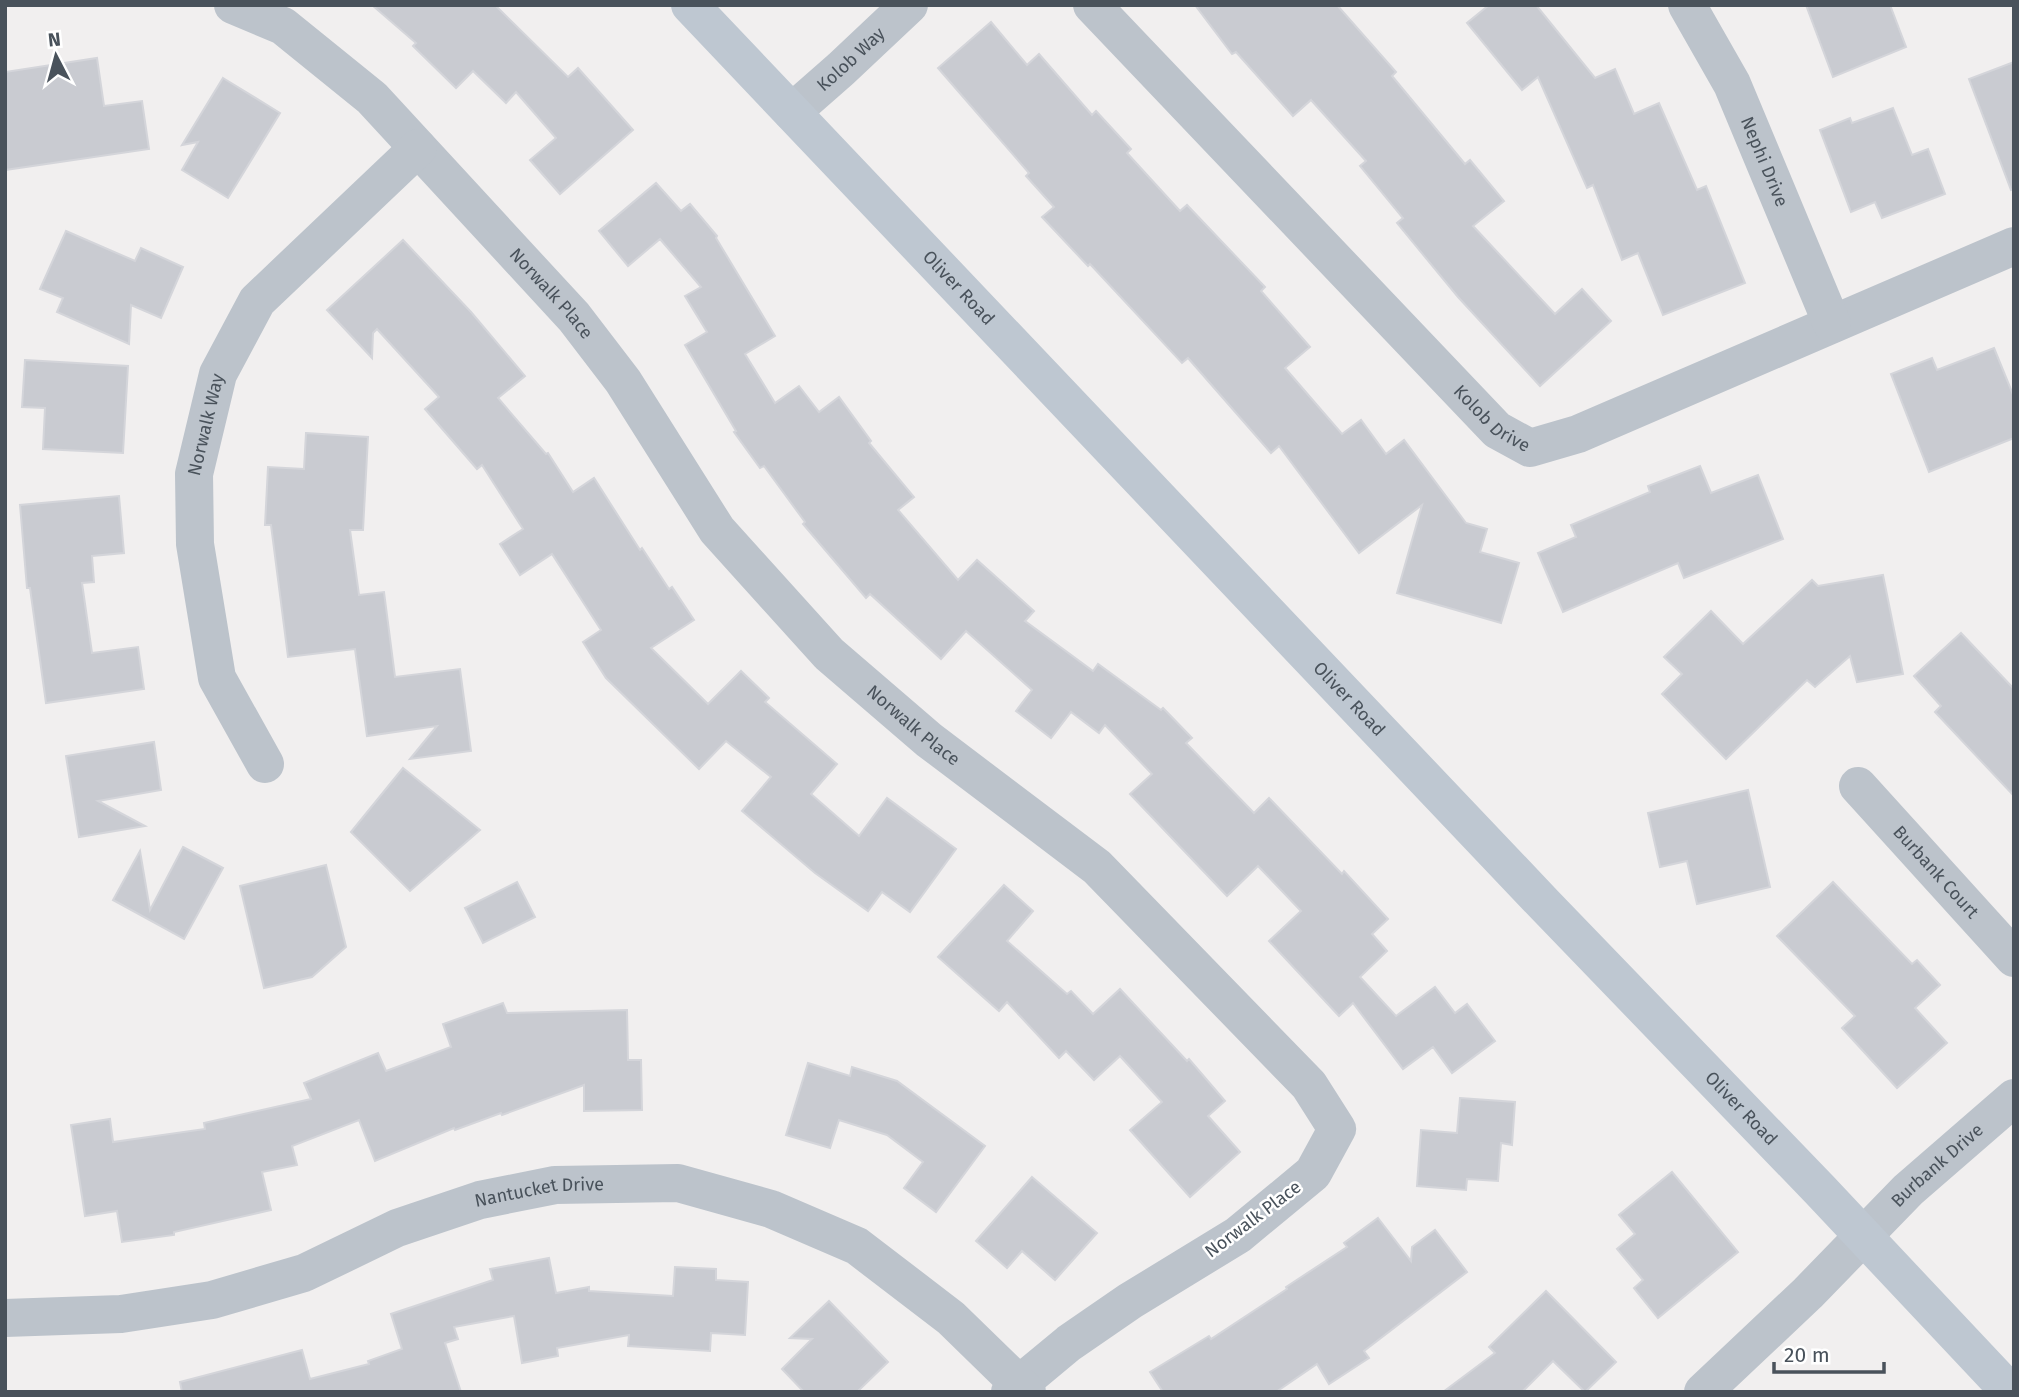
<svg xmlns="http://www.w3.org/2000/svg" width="2019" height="1397" font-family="'Fira Sans',sans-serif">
  <rect width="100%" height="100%" fill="#f1efef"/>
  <g fill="#c9cbd1" stroke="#d4d5da" stroke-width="2">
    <polygon points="372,5 495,5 568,77 578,68 633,130 560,194 530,160 556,138 516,92 506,103 473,71 456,88 413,46 416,43"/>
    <polygon points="1195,5 1337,5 1396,72 1392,76 1465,164 1470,160 1504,201 1473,226 1555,314 1582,289 1611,321 1540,386 1458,297 1397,223 1403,218 1360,166 1366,161 1311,100 1293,116 1236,52 1232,54"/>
    <polygon points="1489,5 1536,5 1595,78 1615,69 1634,114 1659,103 1697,190 1706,186 1745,283 1663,315 1638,253 1622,260 1593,185 1587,188 1538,77 1522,90 1467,23"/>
    <polygon points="1806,5 1890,5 1906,47 1833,77"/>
    <polygon points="991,22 1027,65 1039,54 1092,115 1096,111 1131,149 1127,153 1180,211 1187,205 1265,287 1261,291 1310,347 1285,368 1342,434 1361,420 1386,454 1404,440 1466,523 1487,529 1480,552 1519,563 1501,623 1397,593 1422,505 1359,553 1279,446 1271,453 1188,358 1182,363 1090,264 1088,266 1042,217 1054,207 1026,176 1029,173 938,68"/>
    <polygon points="97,58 104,106 142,101 149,149 5,170 5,72"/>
    <polygon points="2014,62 2014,189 2011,190 1969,79"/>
    <polygon points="223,78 280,113 228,198 182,170 198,142 182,145"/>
    <polygon points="1893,108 1912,155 1928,149 1945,194 1882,218 1875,202 1851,212 1820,130 1850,118 1852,123"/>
    <polygon points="656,183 681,211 690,204 717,236 716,238 775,336 745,354 775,403 799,386 819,412 839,397 871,441 869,443 914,497 898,510 958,580 977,560 1034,611 1025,621 1093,671 1098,664 1161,710 1163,708 1192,738 1186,743 1254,813 1269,798 1342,874 1344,871 1388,919 1372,934 1387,951 1360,977 1396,1016 1435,987 1455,1013 1467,1004 1495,1041 1452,1073 1433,1047 1403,1069 1353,1003 1339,1016 1269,941 1301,911 1258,866 1227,896 1130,794 1152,774 1105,725 1099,733 1071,712 1051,738 1016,711 1032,690 966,631 941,659 870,594 866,598 803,524 805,522 764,466 760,468 734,432 736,431 685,345 707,332 685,296 701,287 660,239 628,266 599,231"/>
    <polygon points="66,231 135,261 141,248 183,267 161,318 131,305 129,344 57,312 63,298 40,289"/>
    <polygon points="403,240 471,312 525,376 498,398 546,454 548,453 573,492 594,478 640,550 642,548 669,589 672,587 694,620 651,648 708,704 741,671 769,698 765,702 837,764 811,794 859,836 887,798 956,849 910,912 882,892 868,911 815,873 742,811 771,777 726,741 699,769 606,678 583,642 601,630 552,554 520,575 500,544 523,529 482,465 477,469 425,409 439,397 377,329 373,333 372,358 327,310"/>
    <polygon points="1994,348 2014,397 2014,438 1929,472 1891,374 1932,358 1937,370"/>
    <polygon points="25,360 128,366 123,453 43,449 45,408 22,407"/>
    <polygon points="306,433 368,437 363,530 350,530 359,595 384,592 395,677 460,669 471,751 410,759 437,726 367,736 355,649 288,657 271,525 265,525 268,467 304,469"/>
    <polygon points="1700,466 1711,493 1758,475 1783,539 1684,578 1678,563 1563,612 1538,553 1576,537 1571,525 1650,492 1648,486"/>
    <polygon points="119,496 124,553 92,556 94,582 82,583 92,653 138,647 144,689 46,703 30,588 27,588 20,505"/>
    <polygon points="1883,575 1903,674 1857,682 1850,656 1815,687 1807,680 1726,759 1662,694 1682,674 1664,657 1711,611 1743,644 1812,580 1818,586"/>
    <polygon points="1961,633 2014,689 2014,796 1935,712 1941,706 1914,676"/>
    <polygon points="154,742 161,790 98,801 145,826 79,837 66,756"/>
    <polygon points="403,768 480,830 410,891 351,832"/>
    <polygon points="1748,790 1770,887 1697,904 1687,861 1660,867 1648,813"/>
    <polygon points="183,847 223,868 184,939 113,900 140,851 150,910"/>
    <polygon points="326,865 346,947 312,977 264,988 240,886"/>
    <polygon points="517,882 535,917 483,943 465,908"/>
    <polygon points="1833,882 1912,964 1917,960 1940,985 1915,1008 1947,1043 1897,1088 1842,1028 1855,1016 1777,936"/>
    <polygon points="1004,885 1033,911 1007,941 1067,994 1071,991 1093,1014 1120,989 1187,1061 1189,1059 1225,1101 1208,1116 1240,1152 1190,1197 1130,1130 1162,1102 1120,1056 1094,1080 1066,1051 1059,1058 1007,1002 999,1011 938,957"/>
    <polygon points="503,1003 507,1013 627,1010 628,1060 641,1060 642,1110 584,1111 584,1085 502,1115 501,1113 455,1130 454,1128 375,1161 359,1120 292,1146 297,1165 262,1172 271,1210 174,1232 174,1235 122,1242 117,1211 85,1216 71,1125 110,1119 113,1142 205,1129 204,1123 311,1099 304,1083 378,1053 386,1071 451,1047 443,1024"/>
    <polygon points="808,1063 850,1076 852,1067 897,1081 985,1146 936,1212 904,1188 923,1162 887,1135 839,1120 830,1148 786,1135"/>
    <polygon points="1460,1098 1515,1102 1512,1145 1501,1143 1498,1181 1467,1179 1466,1190 1417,1186 1421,1130 1457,1133"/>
    <polygon points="1672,1172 1738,1252 1658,1318 1634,1288 1643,1280 1617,1249 1635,1234 1619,1215"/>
    <polygon points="1032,1177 1097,1233 1055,1280 1022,1251 1007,1268 976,1241"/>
    <polygon points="1378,1218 1411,1261 1412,1247 1435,1230 1467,1272 1364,1351 1369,1358 1329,1384 1317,1364 1276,1392 1163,1392 1150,1372 1209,1336 1211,1339 1287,1289 1286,1287 1347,1247 1344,1243"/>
    <polygon points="549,1258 556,1293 589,1287 589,1291 673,1296 675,1267 716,1269 716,1280 748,1282 745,1335 711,1333 710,1351 628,1346 629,1335 557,1348 558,1356 522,1363 514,1316 454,1327 458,1339 445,1343 461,1392 182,1392 180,1382 302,1350 310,1379 369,1364 368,1361 402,1349 391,1314 493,1280 490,1269"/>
    <polygon points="1546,1291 1616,1362 1585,1392 1553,1361 1522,1392 1443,1392 1495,1353 1489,1347"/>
    <polygon points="829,1301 888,1362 857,1392 804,1392 782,1369 812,1339 790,1338"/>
  </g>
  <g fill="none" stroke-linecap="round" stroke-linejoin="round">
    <g stroke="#bcc3cb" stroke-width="38">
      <path id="s1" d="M233 5 283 26 372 98 574 317 623 381 717 530 829 654 929 740 1097 867 1309 1085 1337 1129 1313 1173 1238 1235 1130 1301 1069 1343 1010 1392"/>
      <path id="s2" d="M1092 5 1497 430 1530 448 1578 434 2014 246"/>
      <path id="s3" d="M1687 5 1732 84 1832 324"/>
      <path id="s4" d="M792 112 841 69 909 5"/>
      <path id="s5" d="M265 764 217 678 195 544 194 474 218 374 257 301 418 148"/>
      <path id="s6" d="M1858 786 2014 958"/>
      <path id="s7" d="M5 1318 121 1314 212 1300 304 1273 397 1228 480 1200 555 1185 678 1183 771 1209 857 1246 951 1318 1027 1392"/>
      <path id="s8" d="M1703 1392 1808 1293 1908 1190 2014 1098"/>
    </g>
    <path stroke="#bec7d1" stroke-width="38" id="s9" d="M690 5 1544 904 1820 1190 2010 1392"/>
  </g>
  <g text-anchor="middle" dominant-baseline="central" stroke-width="5" stroke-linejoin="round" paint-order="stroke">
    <g font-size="18" fill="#49525b" stroke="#fff">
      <text stroke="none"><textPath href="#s4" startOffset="79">Kolob Way</textPath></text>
      <text stroke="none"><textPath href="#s3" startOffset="175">Nephi Drive</textPath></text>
      <text stroke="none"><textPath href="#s9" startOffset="390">Oliver Road</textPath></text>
      <text stroke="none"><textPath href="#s1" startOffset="434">Norwalk Place</textPath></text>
      <text stroke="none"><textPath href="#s2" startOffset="576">Kolob Drive</textPath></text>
      <text stroke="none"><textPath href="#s5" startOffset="355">Norwalk Way</textPath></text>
      <text stroke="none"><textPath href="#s9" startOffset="957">Oliver Road</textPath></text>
      <text stroke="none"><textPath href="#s1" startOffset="1001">Norwalk Place</textPath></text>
      <text stroke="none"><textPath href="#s6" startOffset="116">Burbank Court</textPath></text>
      <text stroke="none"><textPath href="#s9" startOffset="1524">Oliver Road</textPath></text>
      <text stroke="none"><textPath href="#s8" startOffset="326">Burbank Drive</textPath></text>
      <text stroke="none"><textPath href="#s7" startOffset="555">Nantucket Drive</textPath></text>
      <text transform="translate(1253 1219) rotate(-37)">Norwalk Place</text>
    </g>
  </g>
  <rect width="2019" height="1397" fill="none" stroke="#49525b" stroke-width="14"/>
  <g transform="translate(56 56) rotate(354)" stroke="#ffffff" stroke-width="5" paint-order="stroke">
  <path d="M0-5L12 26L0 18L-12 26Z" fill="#49525b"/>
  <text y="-10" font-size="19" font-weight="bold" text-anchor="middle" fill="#49525b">N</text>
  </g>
  <path d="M1774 1362v10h110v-10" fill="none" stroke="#49525b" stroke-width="3.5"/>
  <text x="1784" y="1362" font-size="21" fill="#49525b" stroke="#ffffff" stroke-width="5" paint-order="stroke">20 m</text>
</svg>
